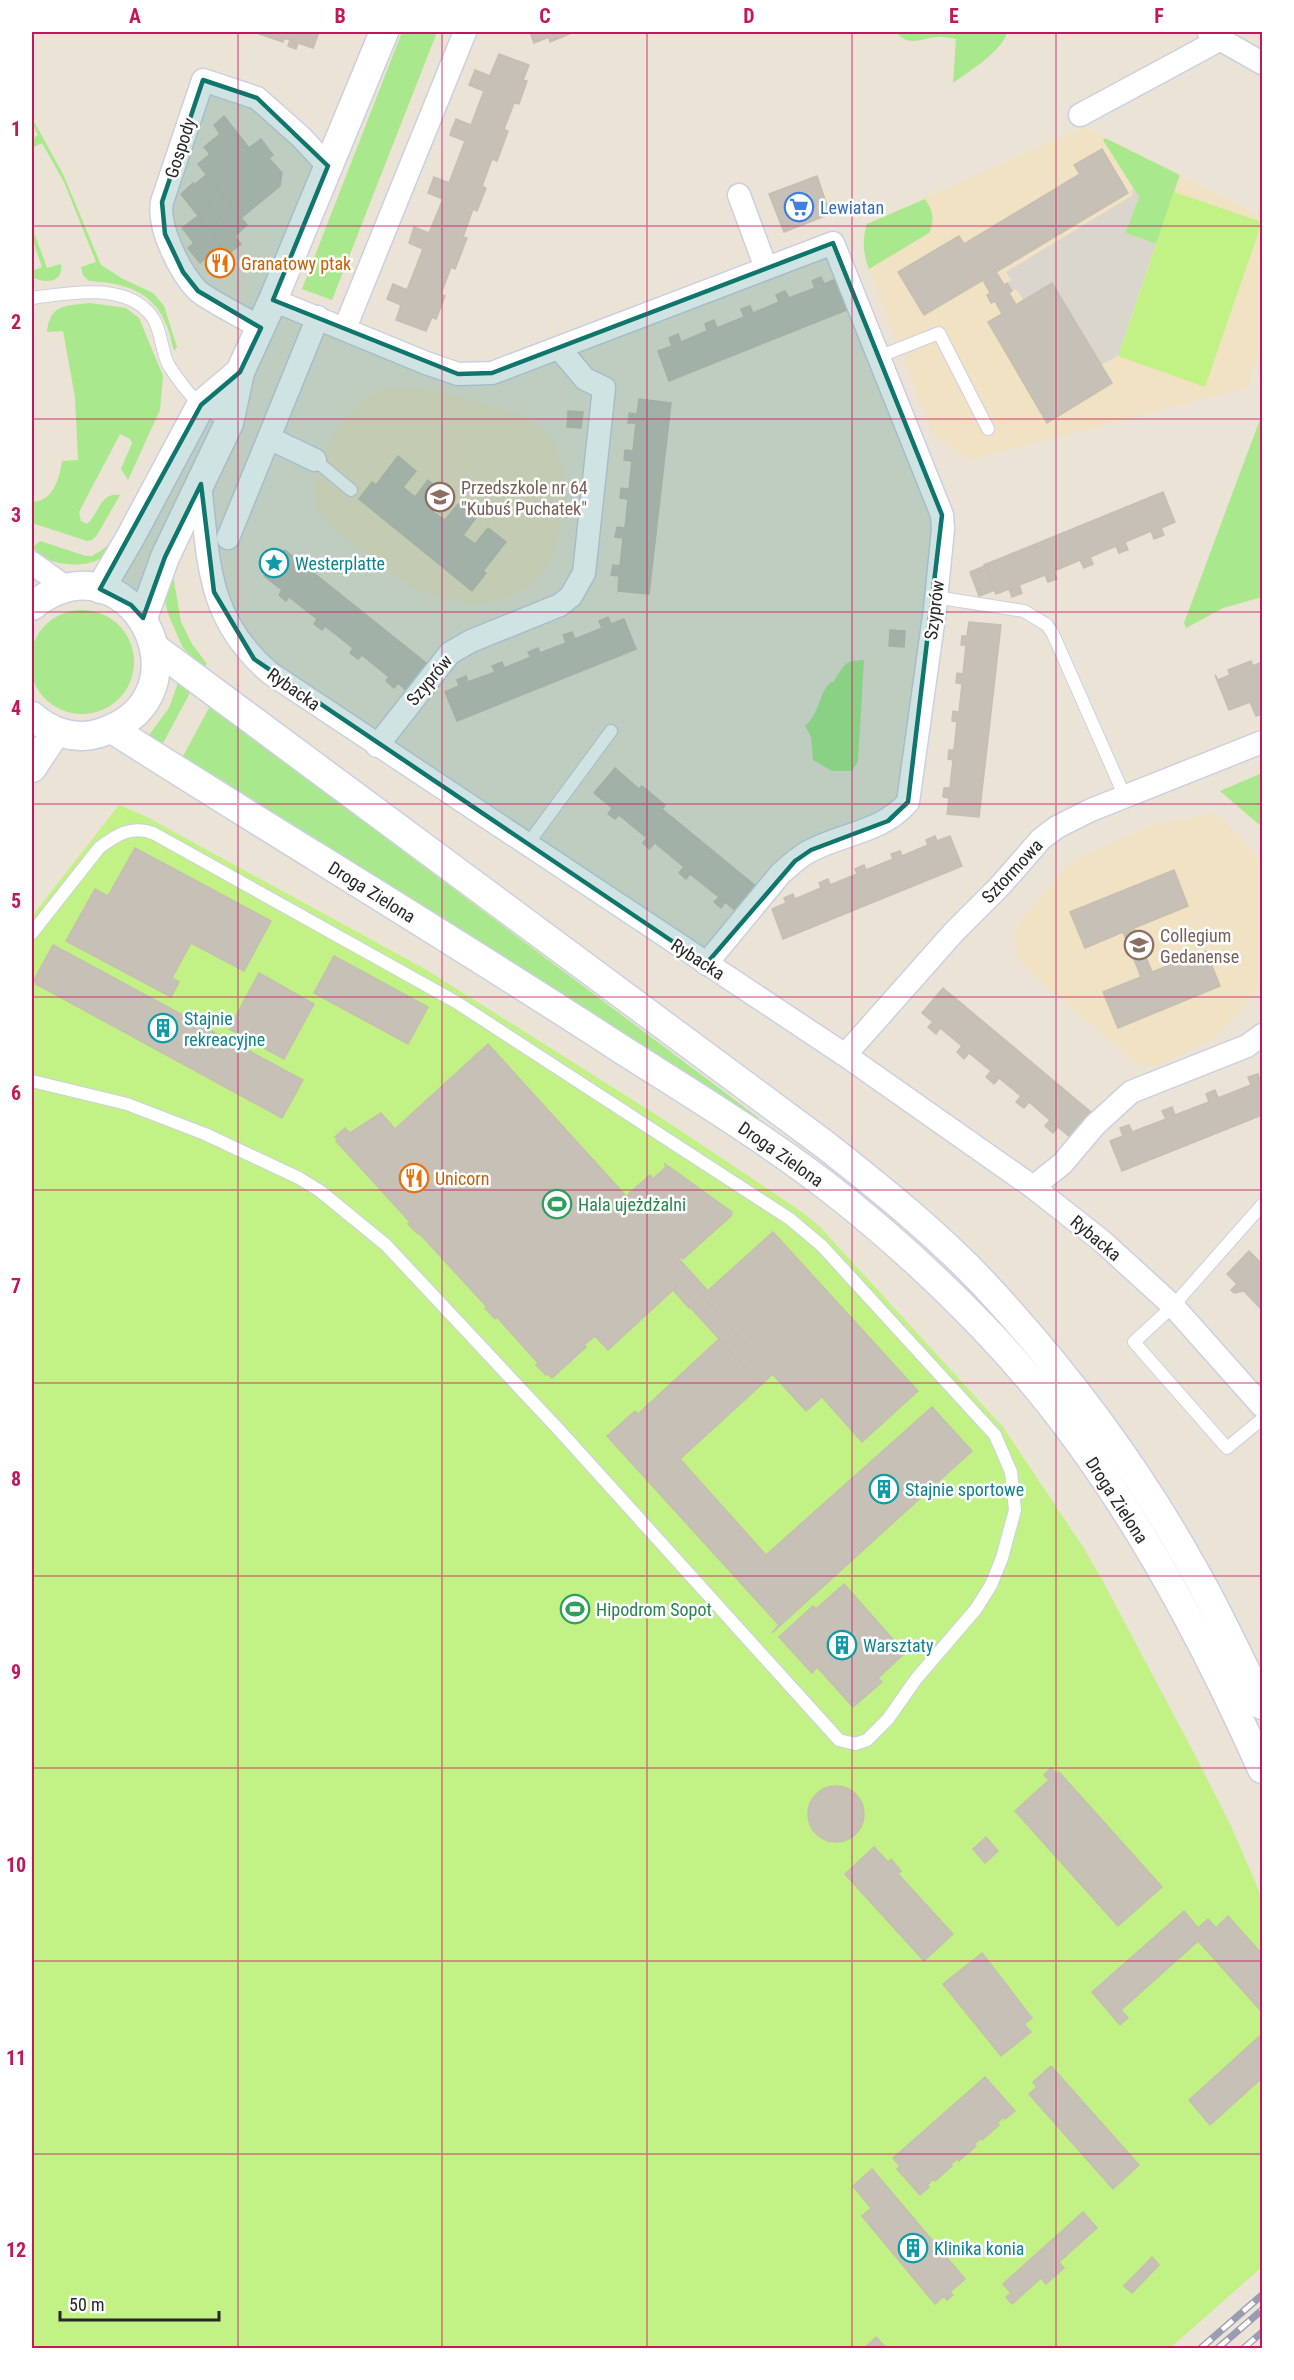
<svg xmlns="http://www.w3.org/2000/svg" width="1294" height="2380" font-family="'Roboto Condensed',sans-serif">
  <rect width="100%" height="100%" fill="#ebe3d6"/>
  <g fill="#f0e2c3">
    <polygon points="1084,127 1262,217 1262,341 1247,388 968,460 932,433 866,261 863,238 867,224"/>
    <polygon points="395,387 418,388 449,394 521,415 538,424 554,442 565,474 567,487 565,504 556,544 548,566 529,587 502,600 486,603 472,604 440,598 418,590 390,574 361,552 322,517 316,507 314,490 315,473 322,455 336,430 361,402 375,392"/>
    <polygon points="1215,813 1262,861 1262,982 1234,1018 1215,1037 1164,1063 1154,1066 1144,1065 1134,1061 1028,971 1017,955 1015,935 1024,917 1065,868 1082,856 1153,825"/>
  </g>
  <g fill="#a9e88c">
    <polygon points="402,32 437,32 332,300 302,289"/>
    <path d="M896 32H1007C1003 51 969 71 953 83L956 39C950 38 943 36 936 37 920 39 908 47 896 32Z"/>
    <path d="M32 118 63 174 101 265 123 279 153 293 164 306 177 347 174 351C171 342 170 332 166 324 152 290 123 283 89 281L83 275 81 267 96 262 64 182 42 143 32 148V139L38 135 32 123Z"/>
    <polygon points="1105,138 1180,175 1156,244 1125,233 1139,197 1103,140"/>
    <path d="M925 199C933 212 935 218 929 233L869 269C863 254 862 240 867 224Z"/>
    <path d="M32 227 47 268 61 264C64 283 45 284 32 277V271L42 267 32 238Z"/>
    <path d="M90 303 126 308 139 318 163 376 160 410 128 480 121 469 132 443 130 439 120 434 79 512 81 521 87 524C100 513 99 492 120 495L97 535 92 540 87 541 32 523V502C54 501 59 479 62 461L78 460 75 397 63 331 47 332C50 303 67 306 90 303Z"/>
    <polygon points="1262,414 1262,597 1223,608 1186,628 1184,623"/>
    <path d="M114 540C110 545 107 552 103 556 92 567 66 566 52 561 45 558 38 552 32 548L40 541 86 556H92L102 550Z"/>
    <polygon points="173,575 181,622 192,644 207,664 204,668 183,648 169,616 164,599"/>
    <circle cx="82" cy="662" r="52"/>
    <path d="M864 660 858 761 852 771H832L813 760 811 737 805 726C819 714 819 695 828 685 834 679 831 686 835 679 846 664 843 661 864 660Z"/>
    <polygon points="178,683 191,691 162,745 149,735 169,708"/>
    <polygon points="210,706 759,1118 757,1121 182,758"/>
    <polygon points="1262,773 1262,827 1220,791"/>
  </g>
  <g fill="#c2f186">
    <polygon points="1174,192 1262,222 1205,387 1118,356"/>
    <polygon points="119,805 145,816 425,969 666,1121 802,1212 821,1228 1003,1427 1083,1547 1100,1576 1195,1755 1231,1826 1262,1898 1262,2267 1170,2348 32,2348 32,916"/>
  </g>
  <polygon fill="#dbd6cd" points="1134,189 1139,197 1125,233 1156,244 1118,356 1101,365 1052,284 1024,301 1016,289 1012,291 1007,283 1011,280 1006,272 1133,195 1131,191"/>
  <g fill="#c6c0b6" stroke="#c6bfb0" stroke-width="1.5">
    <polygon points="253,32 319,32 313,48 298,43 296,49 288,46 290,40 284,38 283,42"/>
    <polygon points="530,32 574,32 550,42 549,37 534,43"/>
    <polygon points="499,54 529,65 523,80 527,81 519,104 514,103 504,129 508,131 497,161 492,159 482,186 486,188 477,211 473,209 463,237 467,238 455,269 451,267 441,294 445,296 436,319 432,317 426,331 396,320 401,305 387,299 393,284 407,290 423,249 409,243 414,227 429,233 443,199 428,193 434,177 449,183 465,141 450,135 452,129 456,119 471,125 484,91 469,85 475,70 490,76"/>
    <polygon points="224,116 249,148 261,139 273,155 269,158 282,173 280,186 241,218 198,164 210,154 204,147 220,134 214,125"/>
    <polygon points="1102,149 1128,193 996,272 1004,285 1007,283 1012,291 1009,293 1016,305 1052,283 1112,383 1047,423 988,322 1002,314 995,301 991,303 987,295 990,293 983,280 924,315 898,272 959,236 964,244 1080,174 1074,165"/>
    <polygon points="206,175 247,225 235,236 194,185"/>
    <polygon points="817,176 830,214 784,232 769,194"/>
    <polygon points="193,183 241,244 228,254 181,194"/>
    <polygon points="198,216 234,261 219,273 206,258 200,263 188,248 194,243 182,228"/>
    <polygon points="821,277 824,284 836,279 849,309 669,381 658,351 672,346 669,338 678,334 681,342 707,331 705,324 709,322 714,320 717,328 744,317 741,309 750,306 753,313 779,302 776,295 785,291 789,298 815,288 812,281"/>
    <polygon points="639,399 671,403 649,594 618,591 619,576 611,575 613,565 620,566 623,538 615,537 617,527 625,528 628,499 620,498 621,488 629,489 632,461 624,460 625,450 633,451 636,423 628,423 629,418 629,413 637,414"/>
    <polygon points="568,411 583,412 581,428 567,427"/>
    <polygon points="398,456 416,471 403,487 415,497 428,480 446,495 432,511 445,520 458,504 476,518 463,535 475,544 488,528 506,542 483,571 486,573 472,591 359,499 372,482 376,485"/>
    <polygon points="1163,492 1175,522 1161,528 1164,535 1154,539 1151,531 1125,542 1128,550 1124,551 1119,553 1116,546 1090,557 1093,564 1088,566 1084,568 1080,560 1054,571 1057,579 1048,582 1045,575 1019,585 1022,593 1012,597 1009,589 996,594 984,565"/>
    <polygon points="285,550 430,666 409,693 398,683 394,688 386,681 389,677 362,655 358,659 350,653 353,648 325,626 322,630 314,624 317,619 289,597 286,601 279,595 282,590 264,576"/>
    <polygon points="985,566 995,590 979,596 970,572"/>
    <polygon points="608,617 611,624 624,619 636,649 457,721 445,692 459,686 457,680 466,676 468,682 495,672 492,666 502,662 504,668 531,657 528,652 538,648 540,653 566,643 563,635 572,632 575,639 602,628 599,621"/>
    <polygon points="969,622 1001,625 979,817 947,814 949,798 943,797 944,788 950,788 953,760 948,759 949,750 954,750 957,722 952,721 953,711 959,712 962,684 956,683 957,673 963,674 966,645 961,645 962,636 967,636"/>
    <polygon points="890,630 905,631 904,647 889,646"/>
    <polygon points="1251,661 1253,666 1262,662 1262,714 1256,716 1250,702 1229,710 1215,675 1218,680 1230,675 1228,670"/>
    <polygon points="615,768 639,789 642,786 665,805 662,809 757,887 736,911 725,902 721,908 714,902 719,897 690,874 686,879 679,873 684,867 655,843 649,849 643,843 647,838 619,815 615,819 608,814 612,808 594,793"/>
    <polygon points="935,836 937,841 950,836 962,866 783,939 772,909 786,903 784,898 793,894 795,899 821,888 819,883 828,879 830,885 857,874 855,869 864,865 866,870 893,859 891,854 900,851 902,856 928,845 926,840"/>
    <polygon points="135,848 271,921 244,971 191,943 172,978 179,982 171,997 66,941 95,889 108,896"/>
    <polygon points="1174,870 1188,906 1134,928 1152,972 1206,951 1220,986 1118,1028 1103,992 1141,977 1123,932 1085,948 1070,912"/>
    <polygon points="53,945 303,1080 282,1118 36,984 38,982 33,982"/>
    <polygon points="334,956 428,1007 408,1044 314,993"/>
    <polygon points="259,973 314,1004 284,1059 229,1029"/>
    <polygon points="943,988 1091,1112 1070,1137 1058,1127 1053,1133 1045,1126 1050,1120 1029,1102 1024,1108 1016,1102 1021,1096 999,1078 994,1084 986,1077 991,1071 969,1053 964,1059 957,1052 962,1046 940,1028 936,1034 928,1027 933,1022 922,1013"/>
    <polygon points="488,1044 626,1196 650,1175 653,1179 666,1167 665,1164 732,1212 731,1216 683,1259 681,1257 664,1272 677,1286 673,1290 608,1350 595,1336 584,1345 586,1347 552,1378 548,1374 546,1375 536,1365 538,1363 497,1317 495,1319 485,1308 487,1307 419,1233 418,1234 408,1224 410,1222 336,1141 338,1140 335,1137 345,1128 350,1133 381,1113 395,1129"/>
    <polygon points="1258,1074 1260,1081 1262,1080 1262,1115 1122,1171 1110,1141 1123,1136 1120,1128 1129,1125 1132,1132 1166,1119 1162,1111 1172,1107 1175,1115 1209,1102 1206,1094 1215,1090 1218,1098 1251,1085 1248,1077"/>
    <polygon points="773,1232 918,1391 862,1442 822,1397 806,1411 702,1296"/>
    <polygon points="1249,1251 1262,1264 1262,1310 1244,1291 1234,1293 1231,1290 1237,1284 1227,1274"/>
    <polygon points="679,1259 708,1291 689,1308 673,1290 677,1286 664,1272"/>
    <polygon points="702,1296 773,1374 761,1385 690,1307"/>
    <polygon points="719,1339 761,1385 680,1459 766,1555 932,1407 972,1451 772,1633 779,1625 607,1436 635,1411 638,1414"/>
    <polygon points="844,1584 905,1653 878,1678 882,1682 853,1707 817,1667 812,1673 779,1637 813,1606 816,1609"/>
    <polygon points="1051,1768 1056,1774 1059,1772 1162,1887 1118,1926 1015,1811 1049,1780 1044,1775"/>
    <circle cx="836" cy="1814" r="28"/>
    <polygon points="986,1837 998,1851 985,1863 973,1849"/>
    <polygon points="874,1847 888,1862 891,1859 901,1871 898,1874 953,1934 924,1961 845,1874"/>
    <polygon points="1184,1911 1198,1928 1208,1919 1216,1928 1228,1916 1262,1954 1262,2012 1199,1942 1205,1935 1121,2010 1128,2018 1120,2025 1092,1992"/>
    <polygon points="982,1953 1032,2018 1024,2024 1031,2032 1001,2056 943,1984"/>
    <polygon points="1262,2034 1262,2078 1210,2125 1189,2100"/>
    <polygon points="1051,2066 1139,2165 1113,2189 1029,2094 1037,2087 1033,2082"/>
    <polygon points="985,2077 1015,2111 1005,2119 1004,2117 997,2123 999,2125 982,2140 981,2138 974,2144 976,2146 959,2161 957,2159 951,2164 952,2166 935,2181 934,2179 927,2185 929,2187 920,2195 897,2169 900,2166 893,2158"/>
    <polygon points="872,2169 965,2279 950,2292 953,2295 947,2300 944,2296 935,2304 862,2216 871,2208 853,2186"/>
    <polygon points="1083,2212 1097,2228 1059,2262 1064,2268 1046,2284 1041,2278 1012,2304 1006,2297 1011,2293 1003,2284"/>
    <polygon points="1152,2257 1159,2265 1132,2293 1124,2286"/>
    <polygon points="876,2337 886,2348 864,2348 870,2343"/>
  </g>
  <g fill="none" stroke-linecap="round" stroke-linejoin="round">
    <g stroke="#cbcfe2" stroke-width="14">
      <g id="service">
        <path d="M32 298C68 293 128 281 153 318 162 332 161 351 169 366 177 378 190 396 201 405 209 412 220 417 228 423"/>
        <polyline points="878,357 939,333 988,429"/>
        <polyline points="315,460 351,490"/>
        <polyline points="935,597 1024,611 1047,625 1053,634 1125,797"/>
        <polyline points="527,845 611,731"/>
        <path d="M32 933 99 848C116 835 131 825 153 833L456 1002 790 1219 822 1246 995 1435 1011 1472 1015 1510 1002 1558 991 1585 976 1609 916 1679 888 1719 867 1740 855 1744 839 1740 560 1431 386 1245 320 1191 299 1178 205 1134 127 1104 32 1081"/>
        <polyline points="1262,1205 1173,1306 1134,1342 1227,1448 1262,1419"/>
      </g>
    </g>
    <g stroke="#cbcfe2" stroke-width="25">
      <g id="minor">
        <polyline points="1209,33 1262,63"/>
        <polyline points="1080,115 1221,39"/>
        <polyline points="739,195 766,268"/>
        <path d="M273 300 426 363 458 374 492 373 833 243 942 515 943 529 935 609 908 802C882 832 845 833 812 850 800 855 791 865 781 873L706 964"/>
        <path d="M261 328C245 318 209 301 197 290 180 272 157 227 162 202L203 80 257 98 301 137 328 166"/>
        <polyline points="345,328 465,32"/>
        <polyline points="269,438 315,460"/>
        <path d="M200 484C209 561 206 618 270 673L845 1055 1033 1187 1103 1242 1173 1306 1262 1406"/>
        <polyline points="228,538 318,317"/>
        <polyline points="32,563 67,588"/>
        <polyline points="377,746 450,653 471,641 560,605 571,596 584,573 604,388 585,379 559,348"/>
        <polyline points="845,1055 954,932 1000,886 1041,839 1057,827 1091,810 1262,742"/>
        <polyline points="1033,1187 1062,1164 1095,1125 1131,1092 1247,1046 1262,1035"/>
      </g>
    </g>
    <g stroke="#cbcfe2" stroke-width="31">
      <g id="tertiary">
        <polyline points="100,589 130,538 201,405 240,372"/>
        <path d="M32 606C130 528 216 697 100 733 76 741 50 732 32 716"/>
        <polyline points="143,618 165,557 229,423 240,372 273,300 384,32"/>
        <path d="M155 648 824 1144C880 1188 936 1233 985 1285 1063 1369 1134 1463 1190 1563 1217 1609 1239 1657 1262 1705"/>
        <path d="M112 729C280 836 451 938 618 1047 687 1091 758 1134 824 1184 880 1227 934 1276 983 1327 1105 1453 1191 1611 1262 1769"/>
        <polyline points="32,768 56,732"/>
      </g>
    </g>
    <use href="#service" stroke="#fff" stroke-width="12"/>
    <use href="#minor" stroke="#fff" stroke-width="22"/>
    <use href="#tertiary" stroke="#fff" stroke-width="28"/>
    <g stroke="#999cb3" stroke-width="7">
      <g id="rail">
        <polyline points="1201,2348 1262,2295"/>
        <polyline points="1218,2348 1262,2310"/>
        <polyline points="1244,2348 1262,2332"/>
      </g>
    </g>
    <use href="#rail" stroke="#fff" stroke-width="4.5" stroke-dasharray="14" stroke-linecap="butt"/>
  </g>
  <path fill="#0f766e" fill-opacity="0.2" stroke="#0f766e" stroke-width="4.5" stroke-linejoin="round" d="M203 80 257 98 328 166 273 300 458 374 492 373 833 243 942 515 908 802 888 821 811 850 795 861 706 964 254 659 214 592 201 484 165 557 143 618 131 605 100 589 201 405 240 372 261 328 198 291 183 272 165 234 162 202Z"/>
  <path fill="none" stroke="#c2185b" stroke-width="1.5" stroke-opacity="0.55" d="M238 32V2348M442 32V2348M647 32V2348M852 32V2348M1056 32V2348M32 226H1262M32 419H1262M32 612H1262M32 804H1262M32 997H1262M32 1190H1262M32 1383H1262M32 1576H1262M32 1768H1262M32 1961H1262M32 2154H1262"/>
  <defs>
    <g id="supermarket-ring" transform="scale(1.5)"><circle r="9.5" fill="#fff" stroke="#3f7fe0" stroke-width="1.5"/><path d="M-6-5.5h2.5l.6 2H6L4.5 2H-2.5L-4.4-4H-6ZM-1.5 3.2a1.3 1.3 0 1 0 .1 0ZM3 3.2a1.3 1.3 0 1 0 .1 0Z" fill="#3f7fe0"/></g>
    <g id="restaurant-ring" transform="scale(1.5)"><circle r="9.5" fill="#fff" stroke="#e8710a" stroke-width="1.5"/><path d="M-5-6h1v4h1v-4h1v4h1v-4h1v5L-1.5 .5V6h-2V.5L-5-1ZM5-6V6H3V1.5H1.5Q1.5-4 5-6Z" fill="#e8710a"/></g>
    <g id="school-ring" transform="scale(1.5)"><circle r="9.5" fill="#fff" stroke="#8d6e63" stroke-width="1.5"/><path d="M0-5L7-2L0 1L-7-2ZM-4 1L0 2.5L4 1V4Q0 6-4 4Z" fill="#8d6e63"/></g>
    <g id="sight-ring" transform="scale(1.5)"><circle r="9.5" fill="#fff" stroke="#0f9aa8" stroke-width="1.5"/><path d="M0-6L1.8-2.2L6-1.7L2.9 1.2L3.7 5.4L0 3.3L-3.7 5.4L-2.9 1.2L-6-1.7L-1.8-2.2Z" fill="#0f9aa8"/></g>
    <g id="building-ring" transform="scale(1.5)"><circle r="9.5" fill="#fff" stroke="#0f9aa8" stroke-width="1.5"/><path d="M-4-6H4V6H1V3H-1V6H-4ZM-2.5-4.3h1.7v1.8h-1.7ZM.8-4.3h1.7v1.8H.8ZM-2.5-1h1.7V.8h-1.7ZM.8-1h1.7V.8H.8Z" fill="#0f9aa8"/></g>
    <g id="stadium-ring" transform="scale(1.5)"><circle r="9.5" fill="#fff" stroke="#2e9e5b" stroke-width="1.5"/><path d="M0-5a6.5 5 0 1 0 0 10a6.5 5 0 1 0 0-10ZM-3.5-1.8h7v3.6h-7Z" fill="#2e9e5b"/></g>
  </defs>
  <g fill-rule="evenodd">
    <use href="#supermarket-ring" x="799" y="207"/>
    <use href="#restaurant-ring" x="220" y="263"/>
    <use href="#school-ring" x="440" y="497"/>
    <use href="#sight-ring" x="274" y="563"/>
    <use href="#school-ring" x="1139" y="945"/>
    <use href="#building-ring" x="163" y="1028"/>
    <use href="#restaurant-ring" x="414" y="1178"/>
    <use href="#stadium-ring" x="557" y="1204"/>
    <use href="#building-ring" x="884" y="1489"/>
    <use href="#stadium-ring" x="575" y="1609"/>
    <use href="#building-ring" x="842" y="1645"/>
    <use href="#building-ring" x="913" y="2248"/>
  </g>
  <g text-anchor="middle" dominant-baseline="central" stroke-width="5" stroke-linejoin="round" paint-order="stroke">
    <g font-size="18" fill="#272727" stroke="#fff">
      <text transform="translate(180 148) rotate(-72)">Gospody</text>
      <text transform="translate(934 610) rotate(-83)">Szyprów</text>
      <text transform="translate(429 680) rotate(-50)">Szyprów</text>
      <text transform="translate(294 689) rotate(35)">Rybacka</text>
      <text transform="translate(1012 871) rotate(-47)">Sztormowa</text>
      <text transform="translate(372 892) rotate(32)">Droga Zielona</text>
      <text transform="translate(698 959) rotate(33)">Rybacka</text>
      <text transform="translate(781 1154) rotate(35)">Droga Zielona</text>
      <text transform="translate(1096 1238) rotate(40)">Rybacka</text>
      <text transform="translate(1117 1500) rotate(57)">Droga Zielona</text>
    </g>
    <g font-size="18" fill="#366cbe" stroke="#fff" text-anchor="start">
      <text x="820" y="207">Lewiatan</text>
    </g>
    <g font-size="18" fill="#c56008" stroke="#fff" text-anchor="start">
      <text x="241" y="263">Granatowy ptak</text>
      <text x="435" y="1178">Unicorn</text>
    </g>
    <g font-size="18" fill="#785e54" stroke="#fff" text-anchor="start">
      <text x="461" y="487">Przedszkole nr 64<tspan x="461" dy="21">"Kubuś Puchatek"</tspan></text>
      <text x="1160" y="935">Collegium<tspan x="1160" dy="21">Gedanense</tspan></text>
    </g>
    <g font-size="18" fill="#0d838f" stroke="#fff" text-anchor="start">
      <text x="295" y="563">Westerplatte</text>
      <text x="184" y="1018">Stajnie<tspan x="184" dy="21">rekreacyjne</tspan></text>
      <text x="905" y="1489">Stajnie sportowe</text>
      <text x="863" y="1645">Warsztaty</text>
      <text x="934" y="2248">Klinika konia</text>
    </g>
    <g font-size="18" fill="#27864d" stroke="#fff" text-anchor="start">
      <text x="578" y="1204">Hala ujeżdżalni</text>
      <text x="596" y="1609">Hipodrom Sopot</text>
    </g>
  </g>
  <rect width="1294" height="2380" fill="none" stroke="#ffffff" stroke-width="66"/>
  <path d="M60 2311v9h159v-9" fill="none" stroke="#272727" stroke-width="3"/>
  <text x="69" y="2311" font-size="18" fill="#272727" stroke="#ffffff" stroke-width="4.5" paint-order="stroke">50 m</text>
  <rect x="33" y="33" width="1228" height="2314" fill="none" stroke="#c2185b" stroke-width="2"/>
  <g font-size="20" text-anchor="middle" font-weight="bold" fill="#c2185b">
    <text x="135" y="23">A</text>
    <text x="340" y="23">B</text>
    <text x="545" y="23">C</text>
    <text x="749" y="23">D</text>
    <text x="954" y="23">E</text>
    <text x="1159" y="23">F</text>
    <text x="16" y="136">1</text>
    <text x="16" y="329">2</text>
    <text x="16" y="522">3</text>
    <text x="16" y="715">4</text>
    <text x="16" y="908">5</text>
    <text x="16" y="1100">6</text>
    <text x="16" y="1293">7</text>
    <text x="16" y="1486">8</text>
    <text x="16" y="1679">9</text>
    <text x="16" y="1872">10</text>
    <text x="16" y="2065">11</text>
    <text x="16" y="2257">12</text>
  </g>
</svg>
